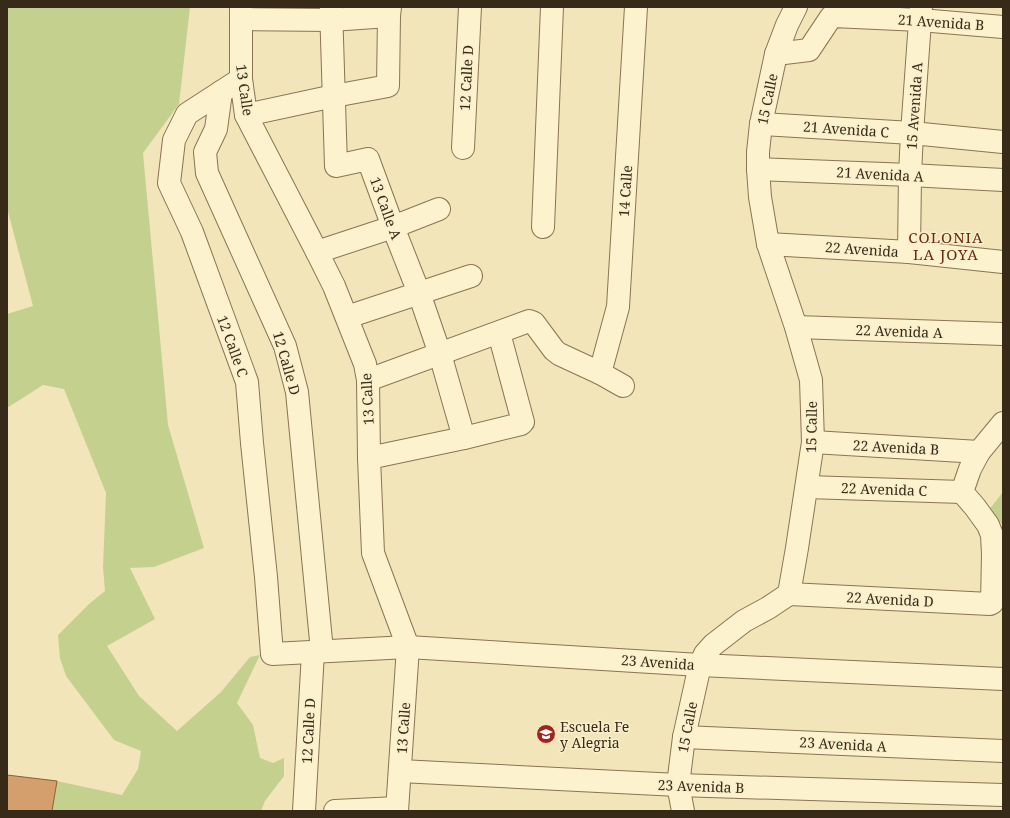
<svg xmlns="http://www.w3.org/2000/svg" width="1010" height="818" font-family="'Noto Serif',serif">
  <rect width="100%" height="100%" fill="#f2e5ba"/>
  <g fill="#c4d18e">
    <polygon points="7,7 190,7 179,104 143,153 168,425 204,548 154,567 130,568 155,619 107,646 139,696 177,731 221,692 250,657 260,655 237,703 253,725 260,758 273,763 284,758 284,776 265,801 261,811 52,811 57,781 122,795 138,769 141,751 114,740 66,676 60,658 58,635 89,604 105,591 103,567 106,493 64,389 43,385 7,408 7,314 33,306 7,208"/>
    <polygon points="1003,492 1003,525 988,511"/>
  </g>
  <polygon fill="#d49f6c" stroke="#8c5f36" points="7,775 57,781 52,811 7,811"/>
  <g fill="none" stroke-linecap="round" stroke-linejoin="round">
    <g stroke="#8a7453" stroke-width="24">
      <g id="minor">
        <polyline points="241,7 241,79 246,115 317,252 334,286 365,364 368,380 369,458 373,553 408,647 397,811"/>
        <polyline points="331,7 336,166 368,159 393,227 419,293 440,354 464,438"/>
        <polyline points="241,19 331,20 389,16"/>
        <polyline points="776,54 809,50 831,17 833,16 920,20 1003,27"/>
        <polyline points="241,79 187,114 174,140 169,183 192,232 247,382 252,443 266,577 272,654 408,647 700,665 1003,679"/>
        <polyline points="221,92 216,129 205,152 207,173 285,346 297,392 322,651"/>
        <polyline points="246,115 334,96 388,86 389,16 390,7"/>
        <polyline points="761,124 912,133 1003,142"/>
        <polyline points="463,148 470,7"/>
        <polyline points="758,169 910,175 1003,180"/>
        <polyline points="543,227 552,7"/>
        <polyline points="768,244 909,252 1003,262"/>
        <polyline points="317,252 393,227 439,209"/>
        <polyline points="909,252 910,175 912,133 921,7"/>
        <polyline points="347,317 471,276"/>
        <polyline points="796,327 1003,334"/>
        <polyline points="600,373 618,307 636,7"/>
        <polyline points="368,380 529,321 534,323 554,350 559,354 600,373 623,386"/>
        <polyline points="813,442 979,452"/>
        <polyline points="369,458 464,438 521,424 523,422 499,333"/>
        <polyline points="807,487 962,492"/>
        <polyline points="789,594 990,604 992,603 993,554 992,535 988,525 975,507 962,492 970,469 979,452 1003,423"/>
        <polyline points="684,737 1003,751"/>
        <polyline points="400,771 678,785 1003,795"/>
        <polyline points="304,811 313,652"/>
        <polyline points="335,811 397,808"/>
        <polyline points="683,811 678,785 684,737 700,665 705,654 713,645 744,621 768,608 789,594 797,548 813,442 811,380 796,327 768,244 760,197 758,169 758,152 761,124 776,54 787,25 796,7"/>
      </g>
    </g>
    <use href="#minor" stroke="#fcf2ce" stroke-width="22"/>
  </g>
  <defs>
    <g id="school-disc" transform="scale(1)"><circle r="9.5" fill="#9f261d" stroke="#f9efca"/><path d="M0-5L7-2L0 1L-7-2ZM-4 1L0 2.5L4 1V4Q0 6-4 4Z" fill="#fff"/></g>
  </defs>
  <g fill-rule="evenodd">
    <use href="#school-disc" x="546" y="734"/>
  </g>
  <g text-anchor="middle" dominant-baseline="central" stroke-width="3" stroke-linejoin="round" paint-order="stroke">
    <g font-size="14" fill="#382a19" stroke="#f9efca">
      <text transform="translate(941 22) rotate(4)">21 Avenida B</text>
      <text transform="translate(466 78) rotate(-87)">12 Calle D</text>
      <text transform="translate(245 90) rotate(82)">13 Calle</text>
      <text transform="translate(767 99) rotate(-78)">15 Calle</text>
      <text transform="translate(914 106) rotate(-86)">15 Avenida A</text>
      <text transform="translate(846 129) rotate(4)">21 Avenida C</text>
      <text transform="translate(880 174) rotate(3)">21 Avenida A</text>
      <text transform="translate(625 191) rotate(-86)">14 Calle</text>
      <text transform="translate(386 208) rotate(70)">13 Calle A</text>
      <text transform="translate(862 249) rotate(4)">22 Avenida</text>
      <text transform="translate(899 331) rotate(2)">22 Avenida A</text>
      <text transform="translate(233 346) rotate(70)">12 Calle C</text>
      <text transform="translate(287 363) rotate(74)">12 Calle D</text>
      <text transform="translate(367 399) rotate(-93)">13 Calle</text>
      <text transform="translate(811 427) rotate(-89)">15 Calle</text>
      <text transform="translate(896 447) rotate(3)">22 Avenida B</text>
      <text transform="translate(884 489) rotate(2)">22 Avenida C</text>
      <text transform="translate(890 599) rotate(3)">22 Avenida D</text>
      <text transform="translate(658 662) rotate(4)">23 Avenida</text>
      <text transform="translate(687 727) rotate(-79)">15 Calle</text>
      <text transform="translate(403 728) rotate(-86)">13 Calle</text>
      <text transform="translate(308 731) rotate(-87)">12 Calle D</text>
      <text transform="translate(843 744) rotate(3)">23 Avenida A</text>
      <text transform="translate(701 786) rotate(2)">23 Avenida B</text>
    </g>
    <g font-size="14" fill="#382a19" stroke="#f9efca" text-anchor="start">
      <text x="560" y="726">Escuela Fe<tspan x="560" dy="16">y Alegria</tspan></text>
    </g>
    <g font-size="15" letter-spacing="1" fill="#682c15" stroke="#f9efca">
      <text x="946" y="237">COLONIA<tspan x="946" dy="17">LA JOYA</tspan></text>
    </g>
  </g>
  <rect width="1010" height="818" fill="none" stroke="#382a19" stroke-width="16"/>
</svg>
